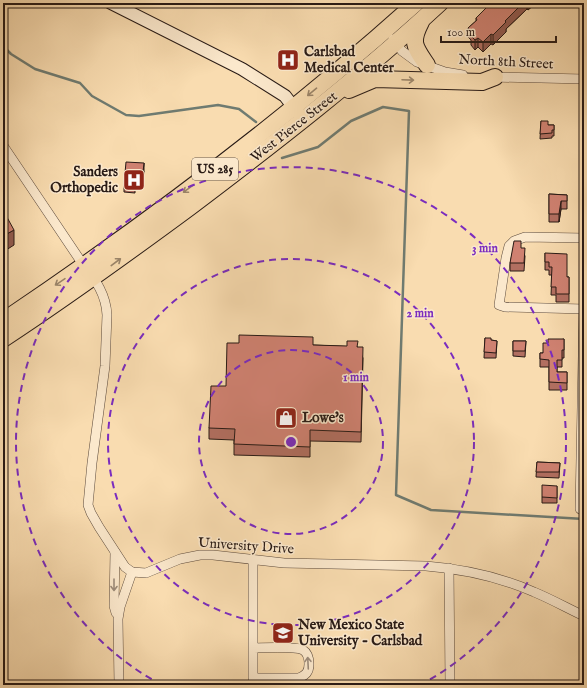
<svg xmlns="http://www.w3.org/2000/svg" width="587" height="688" font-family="'IM FELL English',serif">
  <rect width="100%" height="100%" fill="#f9dcb0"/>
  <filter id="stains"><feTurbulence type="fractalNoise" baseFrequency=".005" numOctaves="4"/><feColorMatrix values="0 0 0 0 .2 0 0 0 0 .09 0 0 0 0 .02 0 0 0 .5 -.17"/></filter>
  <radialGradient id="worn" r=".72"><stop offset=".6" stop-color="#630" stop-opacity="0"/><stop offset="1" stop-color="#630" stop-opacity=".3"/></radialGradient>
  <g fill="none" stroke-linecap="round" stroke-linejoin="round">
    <g stroke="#6f7b71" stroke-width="2.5">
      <polyline points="3,46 11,54 35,69 80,83 92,96 126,115 139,116 218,105 239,109 256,122"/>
      <polyline points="282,158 318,147 351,121 383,107 409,111 396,495 431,510 584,519"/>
    </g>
    <g stroke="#5c4a3c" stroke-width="10">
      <g id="street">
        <polyline points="393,39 402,51 417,62 445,72 463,75"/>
        <polyline points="491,77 584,79"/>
        <path d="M4 147 84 266C96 280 106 295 107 315L105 366 92 463 88 505 91 513 99 527 125 567 132 572 146 573 180 559 200 555H213L284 563 426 566C463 569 500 577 534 592 551 599 567 608 584 616"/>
        <polyline points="584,309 505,307 499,305 506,258 509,246 514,241 525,237 584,238"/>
        <polyline points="580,509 584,305"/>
        <polyline points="115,552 114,606 116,613"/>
        <path d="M253 560V678H299C306 675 309 672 309 664 309 659 308 653 303 650 295 646 263 648 253 648"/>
        <polyline points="449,568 450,685"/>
        <polyline points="119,685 118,619 120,607 132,572"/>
      </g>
    </g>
    <g stroke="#281a15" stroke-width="14">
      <polyline id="secondary" points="111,3 242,69 285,96 298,113"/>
    </g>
    <g stroke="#281a15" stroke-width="18">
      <g id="highway">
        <path d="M421 22C410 43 415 47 427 65"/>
        <polyline points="349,90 375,79 482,82 495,77"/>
        <path d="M3 321C147 224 287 119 416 3"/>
        <path d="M3 339C67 297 129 252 190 207 276 142 361 76 440 3"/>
      </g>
    </g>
    <use href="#street" stroke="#fbe8cc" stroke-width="9"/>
    <use href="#secondary" stroke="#fbe8cc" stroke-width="12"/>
    <use href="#highway" stroke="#f9dcb0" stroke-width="16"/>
  </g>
  <g fill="#b26f61" stroke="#281a15">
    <polygon points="494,3 536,3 528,10 527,9 506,29 506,32 493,45 491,44 483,52 478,47 475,50 471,45 471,40 468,37 468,28 476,21 476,18"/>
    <polygon points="541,121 548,125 554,125 554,136 552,136 552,138 540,139"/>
    <polygon points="144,171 142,189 135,188 135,193 124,192 124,184"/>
    <polygon points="549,194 567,195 567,209 561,209 559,222 549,222"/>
    <polygon points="521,248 525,256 524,271 510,271 510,263"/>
    <polygon points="545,253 567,277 569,277 569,302 556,302 556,295 551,295 552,275 549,275 549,270 545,270"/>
    <polygon points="485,338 491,340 497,341 496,358 484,358"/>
    <polygon points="564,339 564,358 562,358 562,367 557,367 557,372 567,372 567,390 549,390 549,367 540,367 540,353 543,353 548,343"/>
    <polygon points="513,341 526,341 525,357 513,356"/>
    <polygon points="313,345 358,347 363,358 361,442 310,441 310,457 234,455 234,440 209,439 209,428 226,386"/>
    <polygon points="537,462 560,463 559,478 536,477"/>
    <polygon points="557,486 557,503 542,503 542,497"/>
  </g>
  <g fill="#915a4f" stroke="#281a15">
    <polygon points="523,3 527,3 527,9 506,29 506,32 493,45 493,35 505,21"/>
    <polygon points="528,3 536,3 528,10"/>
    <polygon points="491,34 491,44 483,52 483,42"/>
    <polygon points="478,38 478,47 475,50 475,40"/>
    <polygon points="144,163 144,171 142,189 142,181"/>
    <polygon points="561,201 561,209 559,222 559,214"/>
    <polygon points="14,230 14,245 3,252 3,236"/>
  </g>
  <g fill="#cf8171" stroke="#281a15">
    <polygon points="494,3 523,3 505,21 506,22 493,35 491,34 483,42 478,38 475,40 471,36 474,33 468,28 477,20 476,18 489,5 491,6"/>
    <polygon points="541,121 548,121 548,125 554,125 554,130 552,130 552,133 540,134"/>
    <polygon points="126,162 144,163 142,181 135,180 135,185 124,184"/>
    <polygon points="549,194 567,195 567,201 561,201 559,214 549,214"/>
    <polygon points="3,210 14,230 3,236"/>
    <polygon points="514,241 521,241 521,248 525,248 524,263 510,263"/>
    <polygon points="545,253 567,254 567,277 569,277 569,294 556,294 556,287 551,287 552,267 549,267 549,262 545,262"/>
    <polygon points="239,335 313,337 313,345 347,346 347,341 358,341 357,347 363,347 361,432 310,430 310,447 234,444 235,429 209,428 211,386 226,386 227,343 239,343"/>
    <polygon points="485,338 491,338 491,340 497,341 496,353 484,352"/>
    <polygon points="548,339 564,339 564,350 562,350 562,360 557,360 557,372 567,372 567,383 549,382 549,360 540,359 540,353 543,353 543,343 548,343"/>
    <polygon points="513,341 526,341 525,351 513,351"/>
    <polygon points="537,462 560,463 559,472 536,472"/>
    <polygon points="542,485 557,486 557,498 542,497"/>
  </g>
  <defs><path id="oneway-shaft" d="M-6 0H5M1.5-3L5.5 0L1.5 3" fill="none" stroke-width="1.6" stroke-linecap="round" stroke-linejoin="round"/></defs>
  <g stroke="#9b856a">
    <use href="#oneway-shaft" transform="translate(408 80) rotate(2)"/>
    <use href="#oneway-shaft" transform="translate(312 92) rotate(140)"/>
    <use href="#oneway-shaft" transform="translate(188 189) rotate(144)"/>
    <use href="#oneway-shaft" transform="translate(116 262) rotate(-37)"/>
    <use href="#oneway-shaft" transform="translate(60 282) rotate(146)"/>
  </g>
  <g stroke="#9c8b7a">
    <use href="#oneway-shaft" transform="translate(114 585) rotate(90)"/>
    <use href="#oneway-shaft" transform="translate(308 663) rotate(-93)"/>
  </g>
  <g fill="none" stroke="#7b2cbf" stroke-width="2" stroke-dasharray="7 5">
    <circle cx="291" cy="442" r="92"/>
    <circle cx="291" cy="442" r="183"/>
    <path d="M162 685A275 275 0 1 1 420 685"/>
  </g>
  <defs>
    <g id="hospital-square" transform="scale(1.15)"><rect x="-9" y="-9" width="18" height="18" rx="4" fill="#8f2418" stroke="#fbe8cc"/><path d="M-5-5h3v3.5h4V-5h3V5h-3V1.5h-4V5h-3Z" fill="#fff"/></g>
    <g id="shop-square" transform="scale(1.15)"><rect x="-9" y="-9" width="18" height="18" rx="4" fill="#8f2418" stroke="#fbe8cc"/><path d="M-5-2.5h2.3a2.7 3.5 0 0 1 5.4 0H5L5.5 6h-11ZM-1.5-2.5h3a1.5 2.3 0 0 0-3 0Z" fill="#fff"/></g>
    <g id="university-square" transform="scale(1.15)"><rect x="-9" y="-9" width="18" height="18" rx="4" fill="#8f2418" stroke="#fbe8cc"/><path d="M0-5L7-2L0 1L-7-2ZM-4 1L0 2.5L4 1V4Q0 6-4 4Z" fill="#fff"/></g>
  </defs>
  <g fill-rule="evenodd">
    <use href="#hospital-square" x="288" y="60"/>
    <use href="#hospital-square" x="134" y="180"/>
    <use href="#shop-square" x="286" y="418"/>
    <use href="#university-square" x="283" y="633"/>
  </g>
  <g text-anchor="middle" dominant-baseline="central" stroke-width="3" stroke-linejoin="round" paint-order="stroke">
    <rect fill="#fbe8cc" stroke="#67584c" stroke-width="1" x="192" y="158" width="46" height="22" rx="3"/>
    <g font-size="13" font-weight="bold" fill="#281a15">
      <text x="215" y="169">US 285</text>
    </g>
    <g font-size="14" font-weight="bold" fill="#281a15" stroke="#fbe8cc" text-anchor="start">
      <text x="304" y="52">Carlsbad<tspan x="304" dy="16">Medical Center</tspan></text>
      <text x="118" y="172" text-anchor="end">Sanders<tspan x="118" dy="16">Orthopedic</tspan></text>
      <text x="302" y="418">Lowe's</text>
      <text x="298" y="625">New Mexico State<tspan x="298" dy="16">University - Carlsbad</tspan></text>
    </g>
    <g font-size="14" fill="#281a15" stroke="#fbe8cc">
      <text transform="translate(506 62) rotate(3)">North 8th Street</text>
      <text transform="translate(294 127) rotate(-38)">West Pierce Street</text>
      <text transform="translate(246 546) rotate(4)">University Drive</text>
    </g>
  </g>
  <circle cx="291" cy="442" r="6" fill="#7b2cbf" stroke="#fbe8cc" stroke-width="2"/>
  <g font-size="12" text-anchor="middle" font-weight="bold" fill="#7b2cbf" stroke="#fbe8cc" stroke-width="3" stroke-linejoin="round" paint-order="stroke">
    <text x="485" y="252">3 min</text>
    <text x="420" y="317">2 min</text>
    <text x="356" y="381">1 min</text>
  </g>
  <rect width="587" height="688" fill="none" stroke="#f9dcb0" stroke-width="16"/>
  <rect x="4" y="4" width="579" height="680" fill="none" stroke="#281a15" stroke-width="2"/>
  <rect x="8" y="8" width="571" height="672" fill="none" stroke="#281a15"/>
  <path d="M441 36v6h115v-6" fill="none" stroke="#281a15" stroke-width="2"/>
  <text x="447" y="36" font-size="12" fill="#281a15" stroke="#fbe8cc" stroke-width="3" paint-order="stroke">100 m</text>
  <rect width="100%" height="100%" filter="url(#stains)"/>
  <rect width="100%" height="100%" fill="url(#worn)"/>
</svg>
